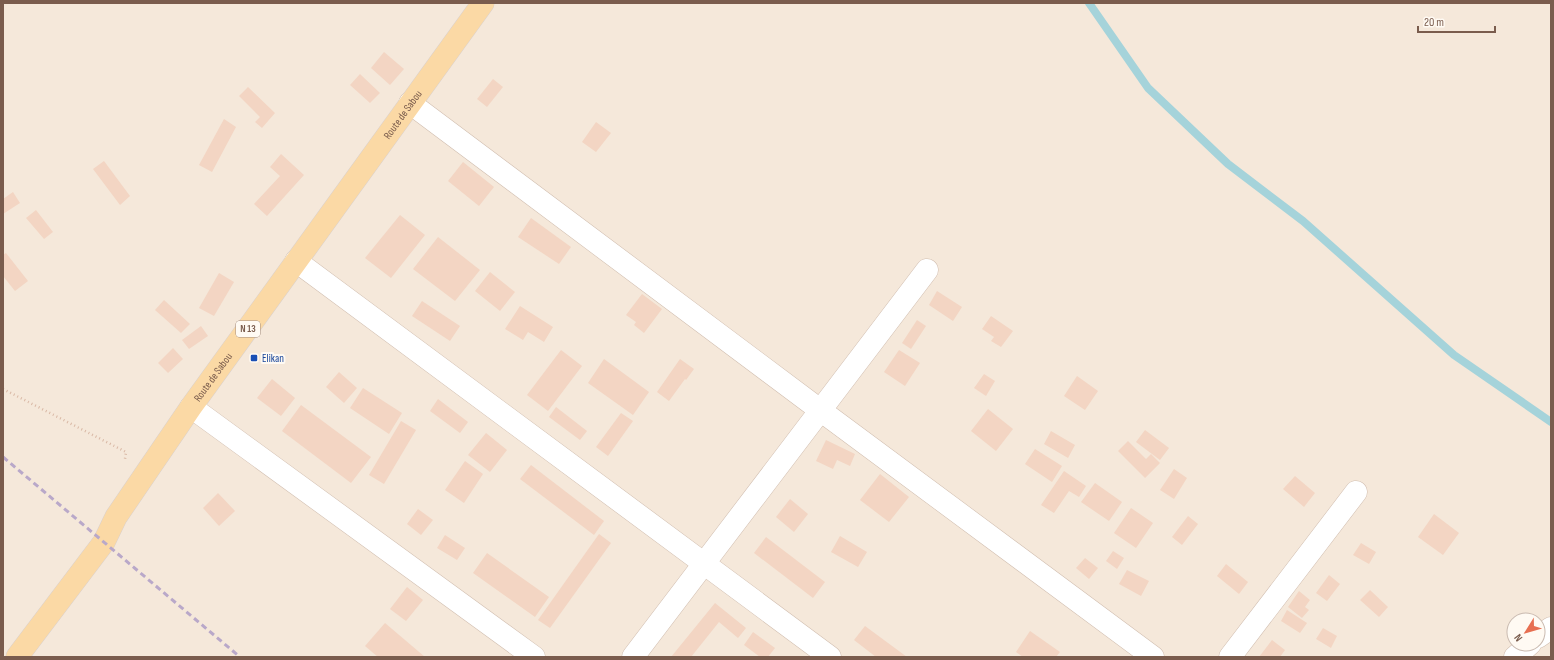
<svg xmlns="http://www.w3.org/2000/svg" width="1554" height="660" font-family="'Sofia Sans Condensed',sans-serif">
  <rect width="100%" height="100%" fill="#fdf6ec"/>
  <path fill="#f5e8da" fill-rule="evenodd" d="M3 3H1551V657H3ZM1514 620H1538V644H1514Z"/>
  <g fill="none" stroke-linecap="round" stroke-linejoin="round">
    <polyline stroke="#a5d3da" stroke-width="8" points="1089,3 1148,88 1228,164 1303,221 1454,355 1551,422"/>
  </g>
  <g fill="#f3d5c3">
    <polygon points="384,52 404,69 390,85 371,68"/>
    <polygon points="360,74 380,93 370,103 350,85"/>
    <polygon points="493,79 503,87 487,107 477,99"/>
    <polygon points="248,87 275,113 262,128 255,122 260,117 239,96"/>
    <polygon points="224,119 236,127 212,172 199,165"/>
    <polygon points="596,122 611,133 596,152 582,142"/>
    <polygon points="281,154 304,175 267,216 254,204 280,176 270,167"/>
    <polygon points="104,161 130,196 120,205 93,169"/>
    <polygon points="463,162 494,187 479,206 448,181"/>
    <polygon points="13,192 20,203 3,214 3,199"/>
    <polygon points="36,210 53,232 44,239 26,218"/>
    <polygon points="400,215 425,235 391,278 365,258"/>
    <polygon points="531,218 571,247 559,264 518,237"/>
    <polygon points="438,237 480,270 455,301 413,269"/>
    <polygon points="6,253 28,281 15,291 3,276 3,255"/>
    <polygon points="490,272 515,292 500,311 475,291"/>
    <polygon points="219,273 234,282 214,316 199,308"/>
    <polygon points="937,291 962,307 953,321 929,305"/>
    <polygon points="642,294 662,309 644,333 634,325 636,322 626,315"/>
    <polygon points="164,300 190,324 181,333 155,310"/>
    <polygon points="422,301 460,326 450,341 412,316"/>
    <polygon points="520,306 553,327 544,342 528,332 523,340 505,329"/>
    <polygon points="991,316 1013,331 1001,347 991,341 994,337 982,329"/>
    <polygon points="917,320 926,326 911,349 902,343"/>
    <polygon points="201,326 208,336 189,349 182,340"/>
    <polygon points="173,348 183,359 168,373 158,363"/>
    <polygon points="561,350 582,366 548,411 527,395"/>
    <polygon points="899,350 920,363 905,386 884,372"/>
    <polygon points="604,359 649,392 633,415 588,383"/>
    <polygon points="680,359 694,369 686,380 685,379 669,401 657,392"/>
    <polygon points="339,372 357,388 344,403 326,387"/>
    <polygon points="984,374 995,381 986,396 974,388"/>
    <polygon points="1077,376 1098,391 1085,410 1064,396"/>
    <polygon points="272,379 295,398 281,416 257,398"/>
    <polygon points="363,388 402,413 389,434 350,408"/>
    <polygon points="438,399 468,422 460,433 430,411"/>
    <polygon points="301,405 371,457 351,483 282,431"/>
    <polygon points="556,407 587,431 580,440 549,417"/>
    <polygon points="988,409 1013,429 996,451 971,431"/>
    <polygon points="621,413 633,421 608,456 596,447"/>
    <polygon points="401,421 416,430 384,484 369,475"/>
    <polygon points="1145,430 1169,448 1160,460 1136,442"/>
    <polygon points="1051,431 1075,445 1068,458 1044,444"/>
    <polygon points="486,433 507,450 490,472 468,455"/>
    <polygon points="826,440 855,454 850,466 837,460 833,469 816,461"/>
    <polygon points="1128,441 1146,459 1151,454 1160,463 1145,478 1118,451"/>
    <polygon points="1035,449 1062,466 1052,482 1025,464"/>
    <polygon points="465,461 483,474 464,503 445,490"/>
    <polygon points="531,465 604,521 594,535 520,479"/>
    <polygon points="1174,469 1187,478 1174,499 1160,490"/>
    <polygon points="1064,471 1086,486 1079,497 1069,491 1054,513 1041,505"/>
    <polygon points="880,474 909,497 889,522 860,500"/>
    <polygon points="1295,476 1315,493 1304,507 1283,489"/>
    <polygon points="1095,483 1122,502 1109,521 1081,502"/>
    <polygon points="218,493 235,511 219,526 203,508"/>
    <polygon points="790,499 808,514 794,532 776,517"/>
    <polygon points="1131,508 1153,523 1136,548 1114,533"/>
    <polygon points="418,509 433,520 421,535 407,524"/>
    <polygon points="1434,514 1459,533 1443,555 1418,537"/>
    <polygon points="1188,516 1198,524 1182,545 1172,537"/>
    <polygon points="599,534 611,543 550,628 538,620"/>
    <polygon points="445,535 465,548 457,560 437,548"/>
    <polygon points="840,536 867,552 858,567 831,552"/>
    <polygon points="766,537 825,582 813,598 754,553"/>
    <polygon points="1361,543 1376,552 1369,564 1353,555"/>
    <polygon points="1113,551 1124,558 1117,569 1106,561"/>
    <polygon points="487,553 549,597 535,617 473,573"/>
    <polygon points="1085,558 1098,568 1089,579 1076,568"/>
    <polygon points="1226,564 1248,582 1239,594 1217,576"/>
    <polygon points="1127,570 1149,581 1141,596 1119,584"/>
    <polygon points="1329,575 1340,584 1327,601 1316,593"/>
    <polygon points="407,587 423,600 406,621 390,609"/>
    <polygon points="1370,590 1388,607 1379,617 1360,600"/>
    <polygon points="1299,591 1310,600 1305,607 1309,610 1302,618 1288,607"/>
    <polygon points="715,603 746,628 738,638 719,622 691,657 671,657"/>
    <polygon points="1287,610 1307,623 1300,633 1281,621"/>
    <polygon points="385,623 425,657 378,657 365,646"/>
    <polygon points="865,626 907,657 876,657 854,640"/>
    <polygon points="1323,628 1337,636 1331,648 1316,639"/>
    <polygon points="1030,631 1060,652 1056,657 1023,657 1016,652"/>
    <polygon points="753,632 775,648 768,657 760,657 744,645"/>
    <polygon points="1272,640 1285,650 1280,657 1259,657"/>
  </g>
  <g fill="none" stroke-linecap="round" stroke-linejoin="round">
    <g stroke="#d1beb0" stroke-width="23">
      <g id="street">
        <polyline points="410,103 820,410 1153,657"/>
        <polyline points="296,261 830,657"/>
        <polyline points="191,407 534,657"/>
        <polyline points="1538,637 1551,628"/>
        <polyline points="633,657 927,270"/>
        <polyline points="1230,657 1356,492"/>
        <polyline points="1515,657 1530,644"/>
      </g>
    </g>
    <g stroke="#dad1cd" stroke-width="23">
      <g id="primary">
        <path id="s1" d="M17 657 104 542 116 517 191 407 483 3"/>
      </g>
    </g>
    <polyline stroke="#d9b8a5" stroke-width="2.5" stroke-dasharray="1 3" stroke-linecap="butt" points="3,389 126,452 125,459"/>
    <use href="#street" stroke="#fff" stroke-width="22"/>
    <use href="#primary" stroke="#fbd9a5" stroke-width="22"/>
    <polyline stroke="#b9a8c9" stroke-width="3" stroke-dasharray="6 4" stroke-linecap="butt" points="3,457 240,657"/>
  </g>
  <rect fill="#1a4fb4" stroke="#fffaf3" stroke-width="1.5" x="250" y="354" width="8" height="8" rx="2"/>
  <g text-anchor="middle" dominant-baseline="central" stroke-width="4" stroke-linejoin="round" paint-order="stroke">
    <rect fill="#fffaf3" stroke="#a28b7f" stroke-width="1" x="236" y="321" width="24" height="16" rx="3"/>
    <g font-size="10" font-weight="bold" fill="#7a5c4d">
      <text x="248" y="329">N 13</text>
    </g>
    <g font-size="11" fill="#7a5c4d" stroke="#fffaf3">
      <text stroke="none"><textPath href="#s1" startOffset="666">Route de Sabou</textPath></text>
      <text stroke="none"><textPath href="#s1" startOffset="342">Route de Sabou</textPath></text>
    </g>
    <g font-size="11" fill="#164399" stroke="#fffaf3" text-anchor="start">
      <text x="262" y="358">Elikan</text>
    </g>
  </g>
  <rect width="1554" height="660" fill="none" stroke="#7a5c4d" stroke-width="8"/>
  <g transform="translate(1526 632) rotate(233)"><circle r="19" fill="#fffaf3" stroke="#cabbb1"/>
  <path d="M0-3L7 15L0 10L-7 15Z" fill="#e76f51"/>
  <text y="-6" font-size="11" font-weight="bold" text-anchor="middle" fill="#7a5c4d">N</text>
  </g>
  <path d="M1418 26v6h77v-6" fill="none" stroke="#7a5c4d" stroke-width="2"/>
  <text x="1424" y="26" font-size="12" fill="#7a5c4d" stroke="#fffaf3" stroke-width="3" paint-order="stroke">20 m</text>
</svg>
